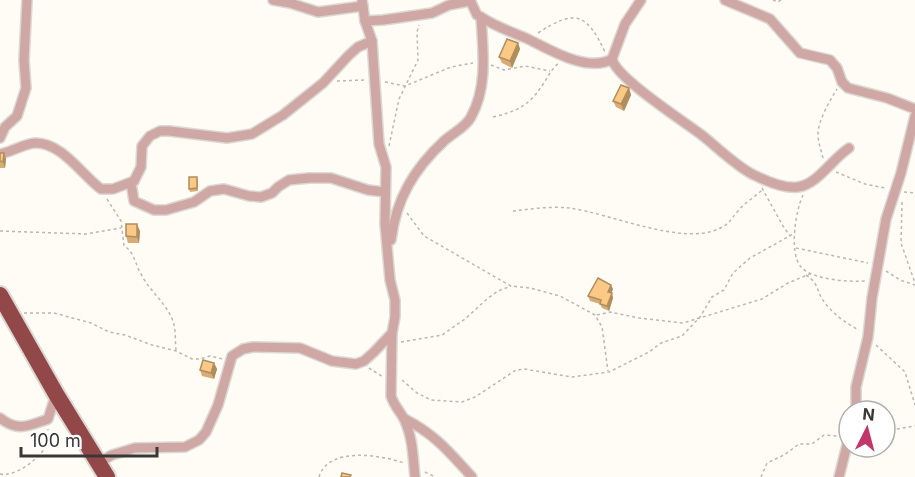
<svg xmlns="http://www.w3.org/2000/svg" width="915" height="477" font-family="Inter,sans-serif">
  <rect width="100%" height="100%" fill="#fffbf5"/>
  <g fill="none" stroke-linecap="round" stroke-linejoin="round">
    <g stroke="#dcd8d2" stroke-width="12">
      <g id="street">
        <polyline points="273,0 290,3 318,12 363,6"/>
        <polyline points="725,0 770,19 800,53 830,60 837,68 842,82 848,88 887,98 915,109"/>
        <path d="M481 17C496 27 512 32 528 39 550 50 588 73 612 59L625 24 641 0"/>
        <polyline points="365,21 383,20 432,13 449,5 470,1"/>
        <path d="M612 59C616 78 685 122 703 136 718 148 737 167 754 175 766 181 785 189 798 187 818 184 832 159 849 148"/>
        <polyline points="0,138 5,127 17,116 26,88 24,60 27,0"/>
        <path d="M0 154C12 152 25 143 36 143 62 143 82 175 101 189H113L134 181 141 167 142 146 150 136 160 131H169L227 138 252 134 283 115 323 83 349 55 358 47 372 41"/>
        <polyline points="134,181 131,183 134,201 154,210 166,210 194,202 210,191 224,189 249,196 261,197 272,193 278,187 289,180 309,178 331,178 368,190 385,192"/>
        <path d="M391 240C396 199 414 169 444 141 453 133 466 127 471 117 488 86 483 51 481 17L477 15 470 0"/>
        <path d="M392 333 391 396C394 406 401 412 405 421 413 439 413 458 415 477"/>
        <polyline points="856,411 856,387 868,337 872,298 886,219 901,173 915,116"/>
        <path d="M0 418C18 432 28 426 48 419L56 394"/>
        <path d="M405 419C436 435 449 452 472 477"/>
        <polyline points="98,463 112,455 135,448 185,447 199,440 206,432 218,405 232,356 243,349 253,347 300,348 332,361 356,364 364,361 374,352 392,333 395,317 395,300 390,280 385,224 386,167 379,144 372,41 365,21 362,0"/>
        <polyline points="839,477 849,437"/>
      </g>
    </g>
    <g stroke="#dcd8d2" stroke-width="20">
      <polyline id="highway" points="0,295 56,394 107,477"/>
    </g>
    <g stroke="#bbb7b2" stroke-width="1.5" stroke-dasharray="3 3" stroke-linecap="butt">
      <polyline points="773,0 778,2 781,0"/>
      <path d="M538 33C576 8 587 14 605 52"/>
      <polyline points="491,65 504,70 525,66 550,71"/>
      <polyline points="337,81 365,80"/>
      <polyline points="385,82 405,86 451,67 473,63"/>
      <path d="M493 117C514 112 528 107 541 87 547 79 551 69 559 63"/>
      <polyline points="389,146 399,99 418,60 417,32 419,25"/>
      <path d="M823 158C821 150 818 142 818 134 818 121 830 100 837 89"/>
      <polyline points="836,172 865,184 885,188"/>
      <polyline points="762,188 783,226 790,236"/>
      <polyline points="904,192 915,193"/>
      <path d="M803 195C796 209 788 255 802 268 815 280 848 282 865 281"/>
      <path d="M107 199 121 221 124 246C134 251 135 264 141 274 150 292 165 301 173 321 176 330 175 341 176 350"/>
      <polyline points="902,202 901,243 915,283"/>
      <path d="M513 211C531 209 551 206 569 208 609 213 682 246 718 229 730 224 730 220 738 211 744 203 755 197 762 190"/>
      <polyline points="407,213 424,236 495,277 511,286 530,288 560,296 595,315 602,327 608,371"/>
      <polyline points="0,231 86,234 121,228"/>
      <polyline points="796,248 868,263"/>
      <polyline points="886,271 900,280 915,285"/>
      <path d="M806 275C820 284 816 292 825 303 833 314 847 324 859 330"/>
      <polyline points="24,313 54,313 91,323 109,332 125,335 152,345 176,351 192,359 200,359 210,356 223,359"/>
      <polyline points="597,315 610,312 639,318 683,323 762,299 788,283 812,273"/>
      <polyline points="401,342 442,335 465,319 487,299 498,291 511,286"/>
      <polyline points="876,345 905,372 915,405"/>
      <polyline points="369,368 383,377"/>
      <polyline points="402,380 417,393 431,400 462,402 475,397 516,370 525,369 572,377 609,372 649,352 661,343 682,336 700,317 712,297 724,290 733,273 750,258 795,233"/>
      <polyline points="885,431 915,426"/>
      <polyline points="425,472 435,477"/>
      <path d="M0 474C13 477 33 463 42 452 47 446 47 437 48 429"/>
      <path d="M319 477C328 446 381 455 404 463"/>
      <polyline points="761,477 767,463 784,455 799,444 812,444 824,435 838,436"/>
    </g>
    <use href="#street" stroke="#cfa8a6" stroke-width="9"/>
    <use href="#highway" stroke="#924748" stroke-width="16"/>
  </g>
  <g fill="#d8ad73">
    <polygon points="518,43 520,49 512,68 502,63 499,57"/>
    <polygon points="629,88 631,95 624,111 616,107 613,101"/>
    <polygon points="0,153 6,159 5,168 0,168"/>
    <polygon points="197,177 198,181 198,191 190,192 189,189"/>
    <polygon points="140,231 139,243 128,243 126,236"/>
    <polygon points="613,289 611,293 613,298 609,311 602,308 600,304 590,301 588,296"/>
    <polygon points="214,363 217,369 214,379 202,376 200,370"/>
  </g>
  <g fill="#b08d5e">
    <polygon points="518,43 520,49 512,68 510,61"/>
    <polygon points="629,88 631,95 624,111 621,104"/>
    <polygon points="4,153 6,159 5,168 3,162"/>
    <polygon points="137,224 140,231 139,243 137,237"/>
    <polygon points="611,285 613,289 610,297 608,292"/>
    <polygon points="612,293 613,298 609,311 607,306"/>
    <polygon points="214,363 217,369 214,379 211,373"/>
  </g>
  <g fill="#fbc986" stroke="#b08d5e" stroke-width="1.5">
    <polygon points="507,39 518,43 510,61 499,57"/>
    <polygon points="621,85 629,88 621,104 613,101"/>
    <polygon points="0,153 4,153 3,162 0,161"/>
    <polygon points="189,177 197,177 197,188 189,189"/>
    <polygon points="126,224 137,224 137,237 126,236"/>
    <polygon points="598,278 611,285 608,292 612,293 607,306 600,304 601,300 588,296"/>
    <polygon points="203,360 214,363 211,373 200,370"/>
    <polygon points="342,473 351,475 350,477 341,477"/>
  </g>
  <g transform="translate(867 429) rotate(6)"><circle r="28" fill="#ffffff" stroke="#b0afae" stroke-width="1.5"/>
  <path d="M0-4.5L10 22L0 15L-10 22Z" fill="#c33668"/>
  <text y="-9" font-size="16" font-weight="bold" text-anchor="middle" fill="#3a3835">N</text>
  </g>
  <path d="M21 447v9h136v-9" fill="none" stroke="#3a3835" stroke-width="3"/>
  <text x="30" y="447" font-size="18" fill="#3a3835" stroke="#ffffff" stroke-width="4.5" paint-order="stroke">100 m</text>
</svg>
